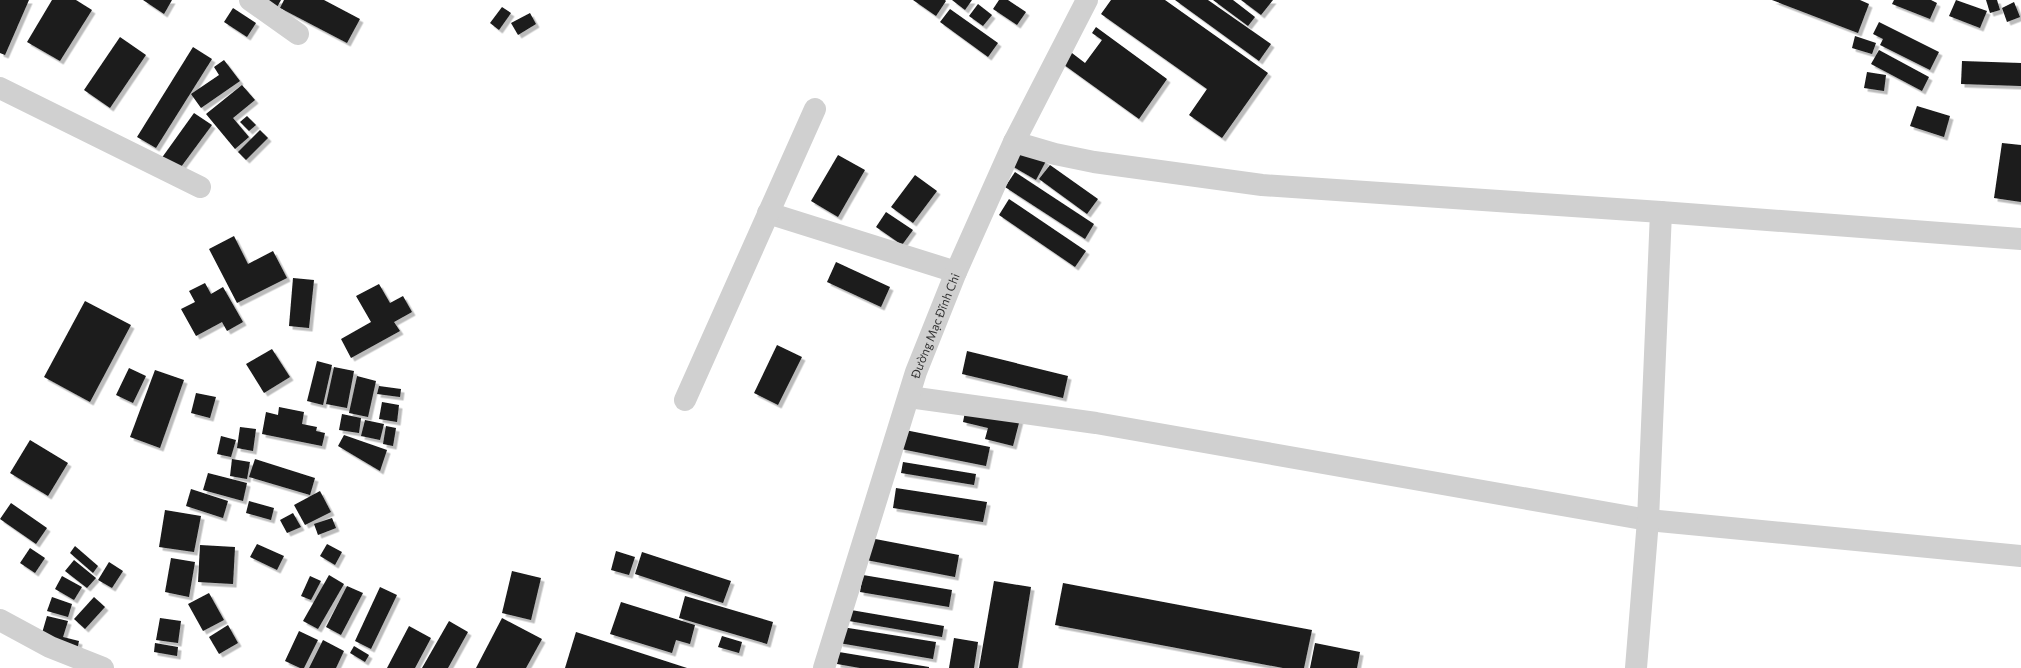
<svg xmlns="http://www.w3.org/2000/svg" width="2021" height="668" font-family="Commissioner,sans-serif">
  <defs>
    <filter id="shadow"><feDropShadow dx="3.5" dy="3.5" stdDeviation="0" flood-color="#0004"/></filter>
  </defs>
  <rect width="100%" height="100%" fill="#fff"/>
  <g fill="#1a1a1a" filter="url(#shadow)">
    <polygon points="0,0 29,0 5,55 0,53"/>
    <polygon points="52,0 76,0 92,10 60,61 27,42"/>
    <polygon points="143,0 172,0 164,14"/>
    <polygon points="259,0 281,0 276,9"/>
    <polygon points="284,0 324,0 360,19 347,43 280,8"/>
    <polygon points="913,0 945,0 946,1 936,16"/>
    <polygon points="952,0 972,0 965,10"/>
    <polygon points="999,0 1008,0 1026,12 1017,25 993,9"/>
    <polygon points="1111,0 1165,0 1268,73 1222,138 1189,115 1207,89 1101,14"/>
    <polygon points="1175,0 1208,0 1271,44 1259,61"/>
    <polygon points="1213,0 1233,0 1255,17 1248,26"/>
    <polygon points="1241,0 1273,0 1261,15"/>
    <polygon points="1772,0 1860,0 1869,4 1858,33"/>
    <polygon points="1894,0 1931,0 1937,3 1930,19 1892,4"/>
    <polygon points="1956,0 1987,11 1980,28 1949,16"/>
    <polygon points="1986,0 1997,0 2000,10 1990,13"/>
    <polygon points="2014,2 2020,17 2007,22 2002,8"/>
    <polygon points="978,4 992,15 983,26 969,16"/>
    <polygon points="502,7 511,13 499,30 490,23"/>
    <polygon points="233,8 256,23 247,37 224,22"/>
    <polygon points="950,9 998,43 988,57 940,22"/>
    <polygon points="530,13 536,24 518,35 511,23"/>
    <polygon points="1879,22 1939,52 1930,70 1880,45 1883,39 1873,34"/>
    <polygon points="1096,27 1167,79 1139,119 1060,62 1068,50 1085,63 1102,40 1092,33"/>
    <polygon points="1855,36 1876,43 1872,54 1852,48"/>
    <polygon points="120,37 146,55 110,108 84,90"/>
    <polygon points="193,47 212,59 156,148 137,137"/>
    <polygon points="1879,50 1929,77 1922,91 1871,64"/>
    <polygon points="224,60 240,81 201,108 191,94 219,75 214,67"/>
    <polygon points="1962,61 2021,63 2021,86 1961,84"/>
    <polygon points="1867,72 1886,75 1884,91 1864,88"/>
    <polygon points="242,85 255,100 233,118 249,137 235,149 206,114"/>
    <polygon points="1917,106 1950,116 1944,137 1910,126"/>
    <polygon points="194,113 212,125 178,171 161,159"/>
    <polygon points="247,116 256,125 249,131 240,122"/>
    <polygon points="260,130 268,138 246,160 238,152"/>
    <polygon points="2002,143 2021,145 2021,202 1994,198"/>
    <polygon points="1020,147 1046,161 1036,180 1010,165"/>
    <polygon points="838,155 865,170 838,217 811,201"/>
    <polygon points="1050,165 1098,199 1087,214 1039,179"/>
    <polygon points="1015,172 1094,224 1085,239 1005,187"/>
    <polygon points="915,175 937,191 913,223 891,207"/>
    <polygon points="1009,199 1086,251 1075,267 999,215"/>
    <polygon points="886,212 913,230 902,245 876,227"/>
    <polygon points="234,236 248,264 273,251 287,278 237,303 209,249"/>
    <polygon points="836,262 890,287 881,307 827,282"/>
    <polygon points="293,278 314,280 309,328 289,326"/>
    <polygon points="205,283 211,294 223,287 243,322 227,331 222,322 196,336 181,309 195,302 189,291"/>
    <polygon points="379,284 390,303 403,296 412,312 394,322 400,331 351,358 341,339 371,322 356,296"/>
    <polygon points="85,301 131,325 90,402 44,377"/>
    <polygon points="777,345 802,357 778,405 754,393"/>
    <polygon points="272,349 290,377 264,393 246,364"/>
    <polygon points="967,351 1068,376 1063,398 962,374"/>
    <polygon points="317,361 332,365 323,405 307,401"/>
    <polygon points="334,367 354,371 347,408 326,404"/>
    <polygon points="129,368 146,376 133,403 116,395"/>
    <polygon points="155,370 184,380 160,448 130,437"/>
    <polygon points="357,376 376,381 368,417 349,413"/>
    <polygon points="379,386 401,389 400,397 377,394"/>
    <polygon points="196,393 216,397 210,418 191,413"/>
    <polygon points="382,402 399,405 397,422 379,419"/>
    <polygon points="279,407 304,412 302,424 317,427 316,431 325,433 322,446 262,434 266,412 278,415"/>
    <polygon points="966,407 1020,419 1013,446 985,439 988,428 963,422"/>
    <polygon points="342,414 361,418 359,433 339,430"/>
    <polygon points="365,420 384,424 380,440 361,436"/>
    <polygon points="386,426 396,428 393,446 383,444"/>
    <polygon points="240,427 256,429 253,451 237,448"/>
    <polygon points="905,430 990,447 986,466 901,449"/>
    <polygon points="344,435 387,450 380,471 338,446"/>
    <polygon points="221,436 236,440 231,457 217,454"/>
    <polygon points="30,440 68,463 48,496 10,473"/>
    <polygon points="232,459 250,462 247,479 230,476"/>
    <polygon points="255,459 315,478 310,495 249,477"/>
    <polygon points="903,462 976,474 974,485 901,473"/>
    <polygon points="208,473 247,483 243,501 203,490"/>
    <polygon points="896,488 987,502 983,522 893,508"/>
    <polygon points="191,489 228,501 223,518 186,506"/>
    <polygon points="320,491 331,512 305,525 294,505"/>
    <polygon points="249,501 274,508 271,520 246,513"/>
    <polygon points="11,503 47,528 36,544 0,519"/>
    <polygon points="165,510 201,516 194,552 159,547"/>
    <polygon points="293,513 301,527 287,533 280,520"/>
    <polygon points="332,518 336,528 318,535 314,524"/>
    <polygon points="870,538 959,555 955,577 866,560"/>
    <polygon points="257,544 284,556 277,570 250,557"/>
    <polygon points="327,544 342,552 335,565 320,556"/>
    <polygon points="200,545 235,547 233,584 198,582"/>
    <polygon points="75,546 98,566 93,573 70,553"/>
    <polygon points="30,548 45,558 35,573 20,563"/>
    <polygon points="616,551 635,557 629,575 611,570"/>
    <polygon points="642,552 731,581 723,603 635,574"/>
    <polygon points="171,558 195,562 189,597 165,592"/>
    <polygon points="74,560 96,578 87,588 65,571"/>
    <polygon points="109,562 123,571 112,588 98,580"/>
    <polygon points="512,571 541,578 531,620 502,613"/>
    <polygon points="329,575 344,584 318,629 303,621"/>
    <polygon points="863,575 952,590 949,607 860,592"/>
    <polygon points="62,576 82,587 74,600 55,589"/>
    <polygon points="310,576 321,581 311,600 301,596"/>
    <polygon points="994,581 1031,587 1018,668 979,668"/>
    <polygon points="1063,583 1312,630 1304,668 1283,668 1055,625"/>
    <polygon points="347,586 363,593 341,635 326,627"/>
    <polygon points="380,587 397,595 371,649 355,641"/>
    <polygon points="209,593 224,620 203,631 188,604"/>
    <polygon points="685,596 773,622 767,644 679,618"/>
    <polygon points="52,597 72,604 68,617 47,611"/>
    <polygon points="94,597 105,607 85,629 74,619"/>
    <polygon points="621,602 695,625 690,644 676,640 672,653 610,634"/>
    <polygon points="851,610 944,626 942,637 849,621"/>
    <polygon points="47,616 68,621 63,637 79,641 77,650 40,640"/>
    <polygon points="160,618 181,621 178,643 156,640"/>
    <polygon points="502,618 542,639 526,668 476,668"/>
    <polygon points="449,621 468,632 448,668 422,668"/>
    <polygon points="228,625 238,643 219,654 209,637"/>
    <polygon points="409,626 431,638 415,668 387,668"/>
    <polygon points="842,627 936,642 933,659 839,643"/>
    <polygon points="299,631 318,640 304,668 300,668 285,661"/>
    <polygon points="576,632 687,668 565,668"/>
    <polygon points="722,636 742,642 739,653 718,647"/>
    <polygon points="954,638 978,642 974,668 949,668"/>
    <polygon points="323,640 344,651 336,668 309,668"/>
    <polygon points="155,643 178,647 177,656 154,652"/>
    <polygon points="1315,643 1360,652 1357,668 1310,668"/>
    <polygon points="354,646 369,655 365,662 350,653"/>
    <polygon points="839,652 929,667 929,668 860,668 837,664"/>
  </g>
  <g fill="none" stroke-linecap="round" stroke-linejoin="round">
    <g stroke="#d0d0d0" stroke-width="22">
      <polyline points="250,0 298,34"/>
      <polyline points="0,88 200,187"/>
      <polyline points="1014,142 1055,154 1094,162 1262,185 1661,212 2021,239"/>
      <polyline points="768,213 956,272"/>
      <polyline points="909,397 1096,423 1648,520 2021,556"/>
      <polyline points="685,400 815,109"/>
      <polyline points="0,620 50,647 103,668"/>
      <path id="s1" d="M824 668 916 372 956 272 1014 142 1087 0"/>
      <polyline points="1636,668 1648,520 1661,212"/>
    </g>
  </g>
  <g text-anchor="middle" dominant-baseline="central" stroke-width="4" stroke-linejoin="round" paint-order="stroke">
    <g font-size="12" fill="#333" stroke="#fff">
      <text stroke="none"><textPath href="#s1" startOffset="360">Đường Mạc Đĩnh Chi</textPath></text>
    </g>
  </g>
</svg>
